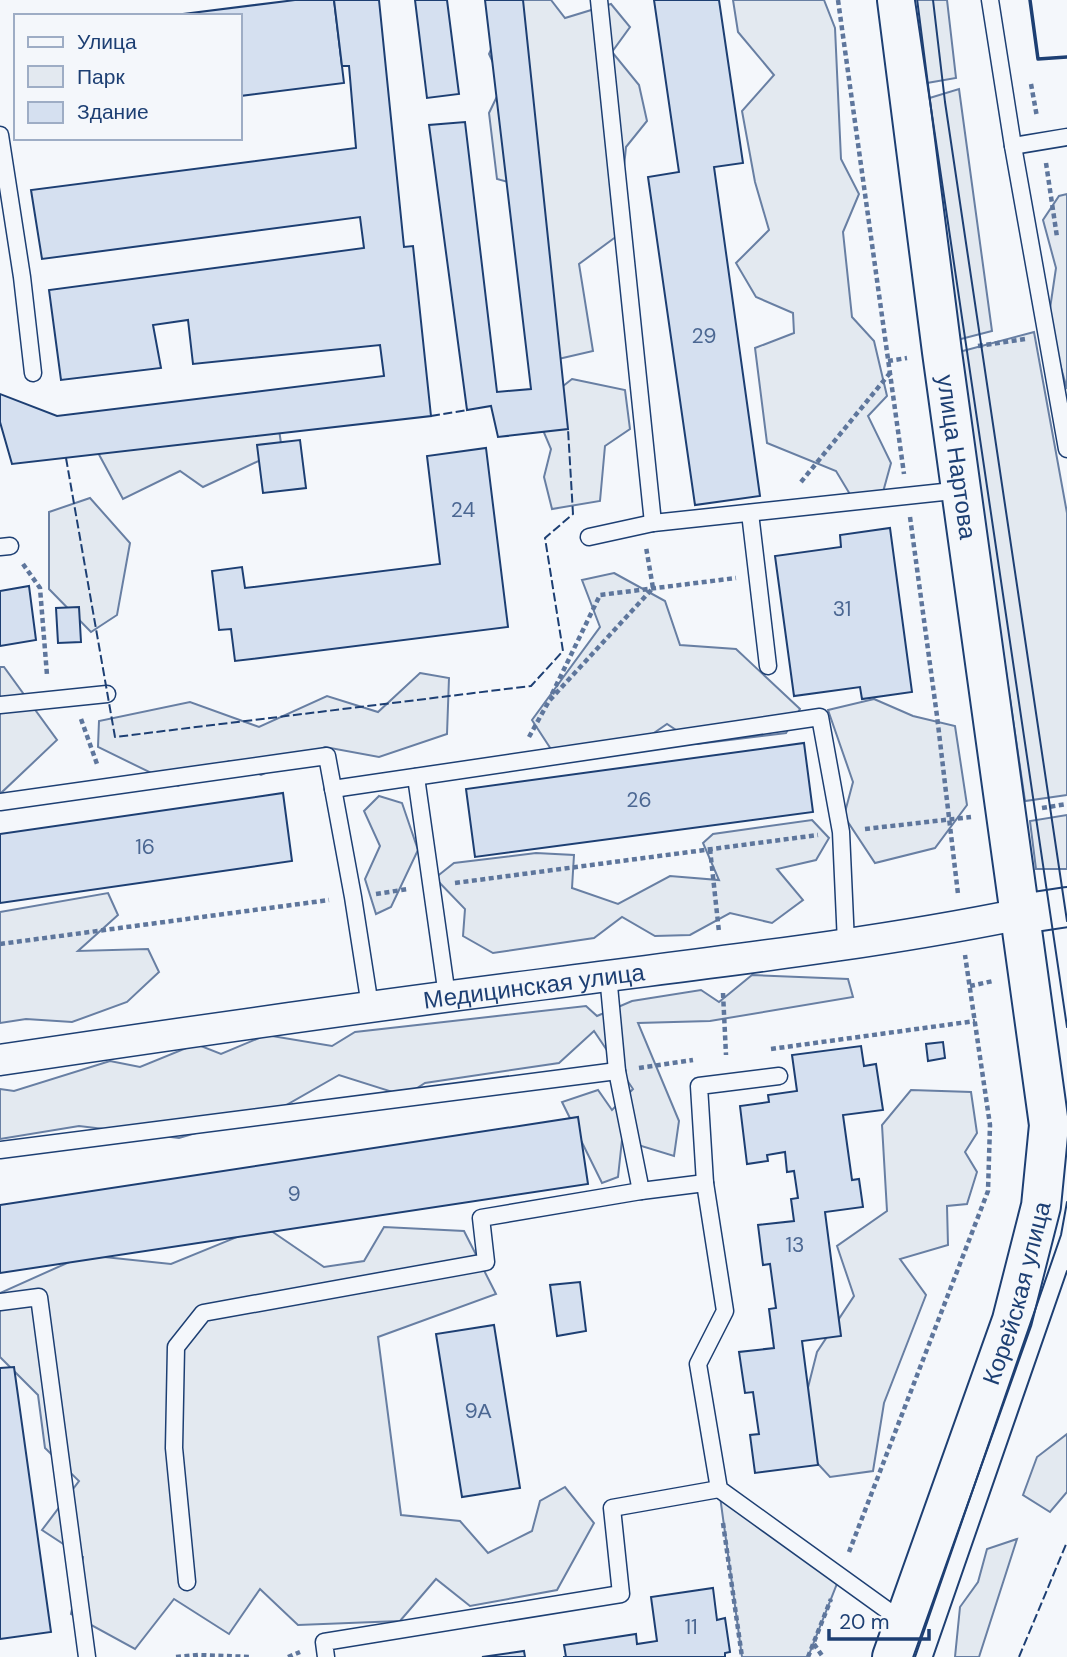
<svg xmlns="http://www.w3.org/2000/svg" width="1067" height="1657" font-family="'DM Sans',sans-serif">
  <rect width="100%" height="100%" fill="#f4f7fb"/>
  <g fill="#e3e9f0" stroke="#687fa3" stroke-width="2">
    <polygon points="501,0 551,0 565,18 611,4 630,27 612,52 639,85 647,121 626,147 617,236 579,264 593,351 554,360 527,187 497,179 489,113 503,84 489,54 506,15"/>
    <polygon points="733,0 824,0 835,28 841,159 859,194 843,232 852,317 874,341 887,396 868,416 891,463 883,492 851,496 836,471 767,443 755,348 794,333 793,313 756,297 736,263 769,230 755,182 742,111 774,75 738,32"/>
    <polygon points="911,0 947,0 956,78 921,84"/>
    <polygon points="959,89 992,331 957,340 923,100"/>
    <polygon points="1067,194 1067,389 1048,322 1056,268 1043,220 1059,196"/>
    <polygon points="1034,332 1067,513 1067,795 1025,801 959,352"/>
    <polygon points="572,379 625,390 630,429 605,446 600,501 552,509 544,477 551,449 534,409"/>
    <polygon points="277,416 282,450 203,487 180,471 123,499 89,436"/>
    <polygon points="90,498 130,543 117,615 91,632 49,589 49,512"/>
    <polygon points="614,573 665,601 680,645 736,649 800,709 786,733 697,744 667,724 625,753 560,763 532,720 600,627 582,580"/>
    <polygon points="0,667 4,667 57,740 0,794"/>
    <polygon points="420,673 449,678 447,734 379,757 325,747 261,775 229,761 178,786 98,747 99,721 190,702 259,727 327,696 378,712"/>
    <polygon points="874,699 913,716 955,726 967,805 935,848 875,863 844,816 853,782 828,710"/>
    <polygon points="379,796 402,803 418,850 391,907 376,914 365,879 380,846 364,811"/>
    <polygon points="1067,815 1067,869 1036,869 1030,821"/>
    <polygon points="812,820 829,838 816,860 777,869 803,900 772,923 730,913 690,935 655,936 622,917 594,938 493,953 463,936 465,909 435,878 454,863 536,853 574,855 572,888 618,904 670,876 719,880 703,843 713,834"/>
    <polygon points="108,893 118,915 78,951 148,949 159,972 127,1002 72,1022 26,1019 0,1023 0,912"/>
    <polygon points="752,975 848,979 853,997 710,1021 638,1023 679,1121 674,1156 622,1140 618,1177 602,1183 562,1102 598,1090 612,1110 633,1089 594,1031 559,1063 425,1083 405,1096 339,1075 281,1108 179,1138 79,1126 0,1139 0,1089 14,1091 110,1061 140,1067 196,1044 221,1054 266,1035 332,1046 355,1032 586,1006 597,1016 632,1001 701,990 719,1002"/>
    <polygon points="911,1090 971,1092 977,1133 965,1152 977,1172 967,1204 947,1206 948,1245 900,1259 926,1295 884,1403 873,1471 830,1477 795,1439 817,1352 854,1296 837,1246 887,1211 882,1125"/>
    <polygon points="264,1226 324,1267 364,1261 384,1227 464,1231 496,1294 378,1337 401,1515 460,1521 488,1553 532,1531 540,1501 565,1487 594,1523 557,1590 470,1606 436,1579 400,1621 298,1625 260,1589 229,1634 174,1599 135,1649 71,1614 83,1557 42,1530 79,1481 45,1448 38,1395 0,1357 0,1293 85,1255 171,1264"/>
    <polygon points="1067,1434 1067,1492 1050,1512 1023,1495 1037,1457"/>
    <polygon points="719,1489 840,1576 808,1657 742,1657"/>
    <polygon points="1017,1539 979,1657 955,1657 960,1607 978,1582 987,1549"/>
  </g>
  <g fill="#d5e0f0" stroke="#1d3f73" stroke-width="2">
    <polygon points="295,0 334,0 344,83 240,96 240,16 167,16"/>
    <polygon points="334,0 379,0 404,247 413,246 431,416 12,464 0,422 0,394 57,416 384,376 380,345 193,364 188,320 153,325 161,368 61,380 49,290 364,248 360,217 42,259 31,190 356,148 349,66 342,66"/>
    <polygon points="415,0 447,0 459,94 427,98"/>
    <polygon points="485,0 523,0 568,429 498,437 491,406 467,410 429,125 465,122 497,392 531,389"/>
    <polygon points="654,0 719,0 743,163 714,167 760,496 695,505 648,177 679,172"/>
    <polygon points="300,440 306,488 263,493 257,445"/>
    <polygon points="486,448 508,627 235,661 231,629 219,630 212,571 242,567 245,588 440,564 427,456"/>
    <polygon points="890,528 912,692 862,699 860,687 794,696 775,556 841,547 840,535"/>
    <polygon points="29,586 36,640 0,646 0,591"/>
    <polygon points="79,607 81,642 58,643 56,608"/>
    <polygon points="804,743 813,812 475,857 466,789"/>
    <polygon points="283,793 292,861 0,903 0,834"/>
    <polygon points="943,1042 945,1058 928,1061 926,1044"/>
    <polygon points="861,1046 864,1066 876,1064 883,1110 843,1115 852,1180 859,1179 863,1207 825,1212 841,1336 802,1341 818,1465 755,1473 750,1435 759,1434 753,1392 745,1393 739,1352 774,1348 769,1309 776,1308 770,1264 763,1265 758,1225 794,1221 791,1199 798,1198 794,1171 787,1172 785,1152 767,1155 768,1161 747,1164 740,1106 769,1102 768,1095 797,1091 792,1055"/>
    <polygon points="578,1117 588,1184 0,1273 0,1205"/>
    <polygon points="580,1282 586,1331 557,1336 550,1285"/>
    <polygon points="494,1325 520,1488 462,1497 436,1334"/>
    <polygon points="14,1367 51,1632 0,1639 0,1368"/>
    <polygon points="713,1588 717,1620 725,1618 730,1652 725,1653 725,1657 563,1657 566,1657 564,1645 636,1634 637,1644 657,1641 651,1597"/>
    <polygon points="524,1651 525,1657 482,1657"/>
  </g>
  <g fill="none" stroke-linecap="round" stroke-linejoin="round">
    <g stroke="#1d3f73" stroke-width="19">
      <g id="lane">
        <polyline points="599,0 653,523"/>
        <polyline points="990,0 1013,146 1067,449"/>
        <polyline points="0,135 22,277 33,373"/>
        <polyline points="1013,146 1067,137"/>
        <polyline points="750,513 768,666"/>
        <polyline points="589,537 653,523 962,490"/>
        <polyline points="0,547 10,546"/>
        <polyline points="0,705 107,694"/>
        <polyline points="416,777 447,996"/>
        <polyline points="333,789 820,717 841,832 846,943"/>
        <polyline points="0,802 327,756 353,897 370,1006"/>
        <polyline points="608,975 617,1071 641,1191"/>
        <polyline points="0,1150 617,1071"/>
        <polyline points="705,1183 699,1086 779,1076"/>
        <polyline points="0,1302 39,1297 87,1657"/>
        <polyline points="187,1582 174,1448 176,1347 203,1313 486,1262 481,1218 641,1191 705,1183 725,1311 698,1364 719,1489 905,1623"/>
        <polyline points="326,1657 324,1642 621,1594 612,1508 719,1489"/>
      </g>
    </g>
    <g stroke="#1d3f73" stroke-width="33">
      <g id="street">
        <path id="s1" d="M0 1060C181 1033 363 1007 545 984 704 963 864 946 1021 914"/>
      </g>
    </g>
    <g stroke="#1d3f73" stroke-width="42">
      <g id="secondary">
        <polyline points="1021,914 1067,907"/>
        <path id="s2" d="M892 1657 1012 1320 1041 1206 1049 1125 942 352 897 0"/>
      </g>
    </g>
    <g stroke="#5e769c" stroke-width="4.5" stroke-dasharray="5 3.5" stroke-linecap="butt">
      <polyline points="838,0 904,474"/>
      <polyline points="1031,84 1037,117"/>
      <polyline points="1046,163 1057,237"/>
      <polyline points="978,346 1025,339"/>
      <polyline points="888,361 907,358"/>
      <polyline points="801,482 890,373"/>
      <polyline points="910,517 937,716 958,894"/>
      <polyline points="23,564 40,588 47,675"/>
      <polyline points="552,694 600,595 736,578"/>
      <polyline points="81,719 97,764"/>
      <polyline points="529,737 549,701 653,588 646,547"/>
      <polyline points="1042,808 1067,804"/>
      <polyline points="865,829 971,817"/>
      <polyline points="710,849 719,932"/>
      <polyline points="455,883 818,835"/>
      <polyline points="376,894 408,889"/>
      <polyline points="0,944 329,900"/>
      <polyline points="970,986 993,981"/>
      <polyline points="723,993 726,1055"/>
      <polyline points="771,1049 975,1021"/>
      <polyline points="639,1068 693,1060"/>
      <polyline points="723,1523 742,1657"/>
      <polyline points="849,1552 988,1191 990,1125 965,955"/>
      <polyline points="814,1644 823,1657"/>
      <polyline points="176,1657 198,1655 251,1657"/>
      <polyline points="288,1657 300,1652"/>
      <polyline points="808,1657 831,1599"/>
    </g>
    <use href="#lane" stroke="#f4f7fb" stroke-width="16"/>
    <use href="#street" stroke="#f4f7fb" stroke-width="30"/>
    <use href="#secondary" stroke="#f4f7fb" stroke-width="38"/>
    <g stroke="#1d3f73" stroke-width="2">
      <polyline points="915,0 1067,1027"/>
      <polyline points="933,0 945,102 1067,921"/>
      <polyline points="915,1657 1061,1235 1067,1202"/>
      <polyline points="933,1657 1067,1271"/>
    </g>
    <g stroke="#1d3f73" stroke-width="2" stroke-dasharray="9 3.5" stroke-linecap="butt">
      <polyline points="431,416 467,410"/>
      <polyline points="66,458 115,737 531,686 563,651 545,538 573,514 568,429"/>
      <polyline points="1019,1657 1067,1542"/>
    </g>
    <polyline stroke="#1d3f73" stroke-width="3.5" points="1030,0 1038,59 1067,57"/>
  </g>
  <g text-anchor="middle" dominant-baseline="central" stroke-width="5" stroke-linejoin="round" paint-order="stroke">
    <g font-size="21" fill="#4b6792">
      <text x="704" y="336">29</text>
      <text x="463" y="510">24</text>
      <text x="842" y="609">31</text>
      <text x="639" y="800">26</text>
      <text x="145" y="847">16</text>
      <text x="294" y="1194">9</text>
      <text x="795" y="1245">13</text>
      <text x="478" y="1411">9А</text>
      <text x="691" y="1627">11</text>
    </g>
    <g font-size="24" fill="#1d3f73" stroke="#f4f7fb">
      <text transform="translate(957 457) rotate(82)">улица Нартова</text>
      <text stroke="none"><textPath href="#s1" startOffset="539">Медицинская улица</textPath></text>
      <text stroke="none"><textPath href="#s2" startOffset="385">Корейская улица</textPath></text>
    </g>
  </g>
  <rect x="14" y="14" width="228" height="126" fill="#f4f7fb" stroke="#9eadc5" stroke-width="2"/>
  <rect x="28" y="37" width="35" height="10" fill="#f4f7fb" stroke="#9eadc5" stroke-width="2"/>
  <text x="77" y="49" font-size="21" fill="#1d3f73">Улица</text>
  <rect x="28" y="66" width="35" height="21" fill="#e3e9f0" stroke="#9eadc5" stroke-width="2"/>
  <text x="77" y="84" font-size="21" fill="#1d3f73">Парк</text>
  <rect x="28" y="102" width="35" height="21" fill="#d5e0f0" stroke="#9eadc5" stroke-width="2"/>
  <text x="77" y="119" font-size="21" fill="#1d3f73">Здание</text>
  <path d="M829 1629v10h100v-10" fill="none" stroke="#1d3f73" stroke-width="3.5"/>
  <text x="839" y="1629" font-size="21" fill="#1d3f73" stroke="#f4f7fb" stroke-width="5" paint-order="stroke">20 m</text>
</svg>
